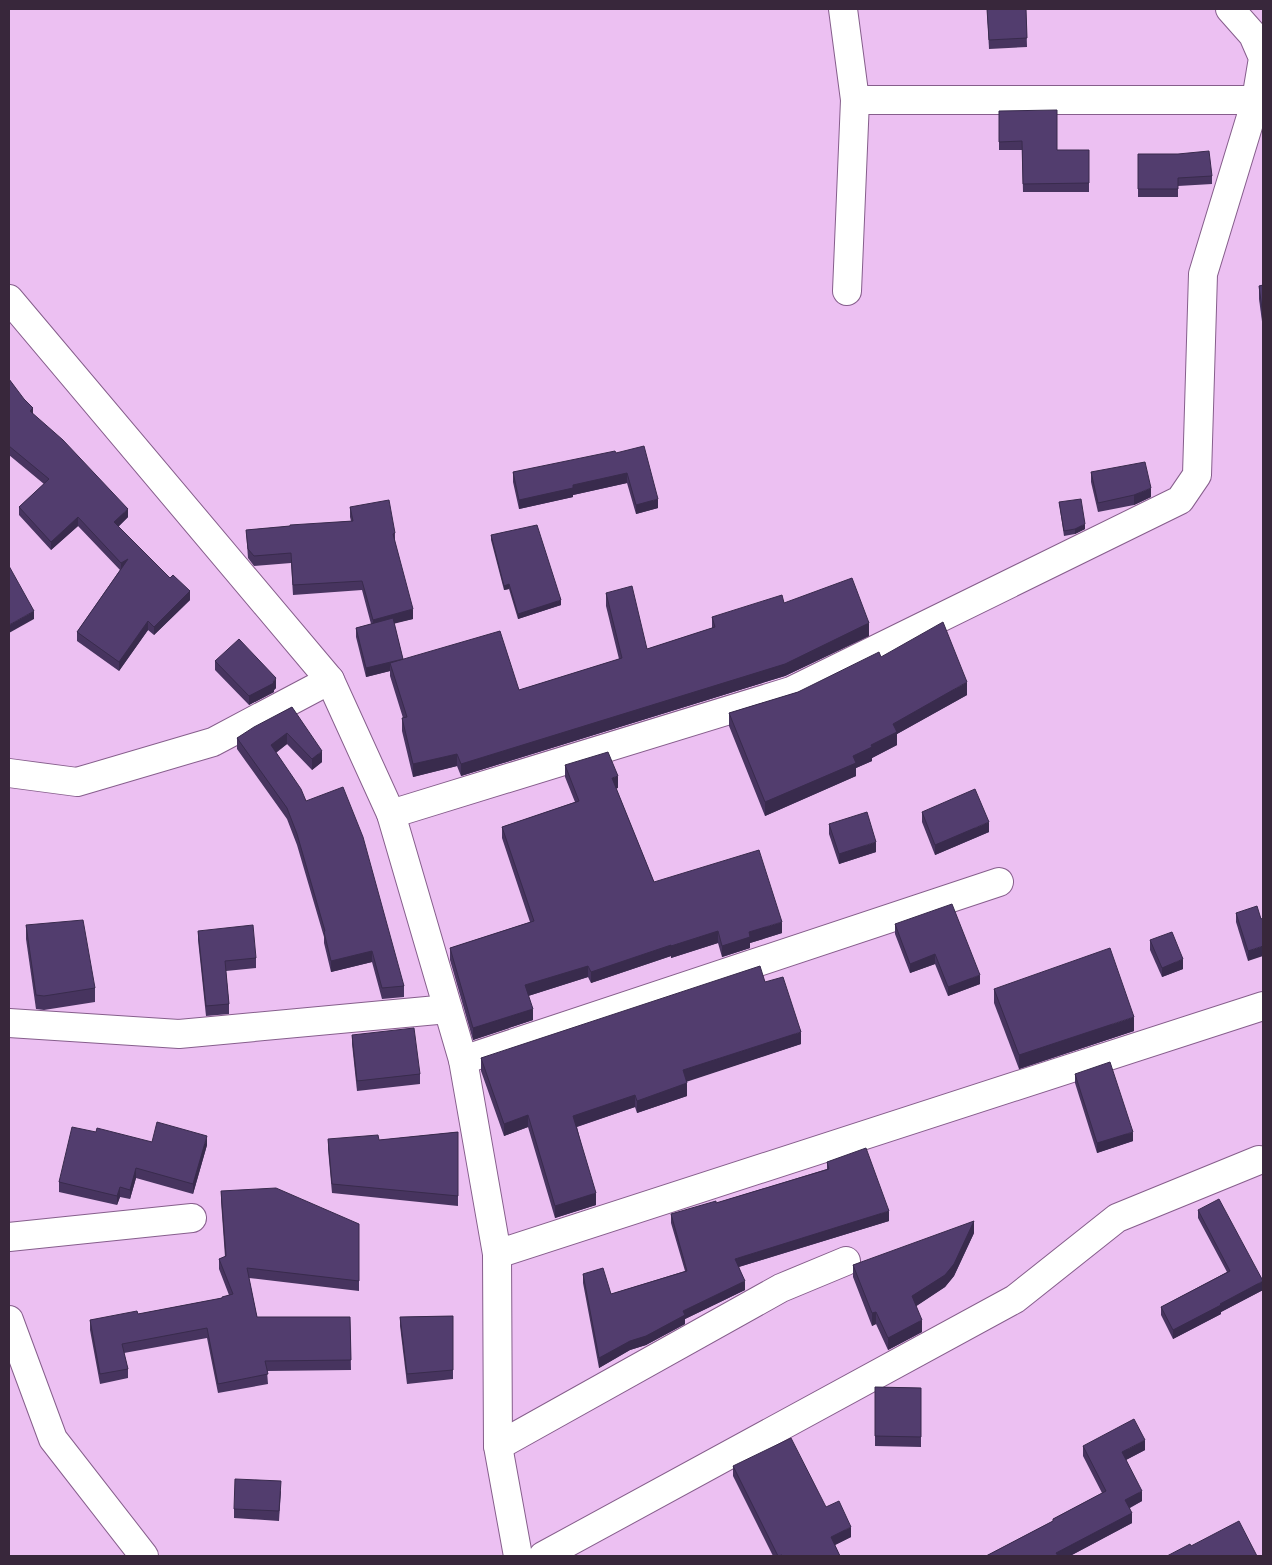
<svg xmlns="http://www.w3.org/2000/svg" width="1272" height="1565" font-family="'Times New Roman',serif">
  <rect width="100%" height="100%" fill="#ecc0f2"/>
  <g fill="none" stroke-linecap="round" stroke-linejoin="round">
    <g stroke="#865e8c" stroke-width="30">
      <g id="street">
        <polyline points="843,9 855,100 847,291"/>
        <polyline points="855,100 1256,100"/>
        <polyline points="9,299 330,680 391,814 463,1060 497,1254 498,1446 518,1556"/>
        <polyline points="9,773 77,782 213,742 330,680"/>
        <polyline points="391,814 791,691 1180,500 1197,475 1203,274 1256,100 1263,58 1253,35 1230,9"/>
        <polyline points="9,1023 179,1034 448,1009"/>
        <polyline points="463,1060 999,882"/>
        <polyline points="9,1237 192,1218"/>
        <polyline points="497,1254 1263,1006"/>
        <polyline points="9,1320 53,1439 144,1556"/>
        <polyline points="498,1446 781,1288 846,1261"/>
        <polyline points="543,1556 1015,1299 1117,1218 1259,1160"/>
      </g>
    </g>
    <use href="#street" stroke="#fff" stroke-width="28"/>
  </g>
  <g fill="#47345f">
    <polygon points="987,9 1026,9 1027,47 989,49"/>
    <polygon points="999,111 1057,150 1089,150 1089,192 1023,192 1022,150 999,150"/>
    <polygon points="1138,154 1212,176 1212,184 1178,186 1178,197 1138,197"/>
    <polygon points="1263,285 1263,329 1259,299 1259,286"/>
    <polygon points="9,379 33,414 128,517 118,527 190,600 154,635 148,630 119,671 77,641 77,632 120,570 78,526 51,550 19,515 19,507 44,484 9,455"/>
    <polygon points="616,453 658,508 636,514 627,483 573,495 573,497 519,509 513,482 513,472"/>
    <polygon points="1091,472 1151,497 1134,505 1098,512 1091,482"/>
    <polygon points="1059,502 1085,529 1075,534 1064,536"/>
    <polygon points="350,507 395,533 395,542 413,619 394,623 403,659 519,690 619,659 606,606 606,593 647,649 712,628 712,617 784,603 869,636 785,676 461,776 457,766 413,777 402,731 402,718 403,718 390,676 390,671 366,677 356,637 356,628 371,624 362,590 293,595 291,563 254,566 248,558 246,530 351,521 350,517"/>
    <polygon points="491,535 561,605 518,619 509,589 504,590 491,540"/>
    <polygon points="881,657 967,695 897,734 897,745 872,758 872,761 856,768 856,776 765,816 729,726 729,713 798,692"/>
    <polygon points="215,661 276,688 274,690 274,692 249,705 215,670"/>
    <polygon points="292,707 322,762 312,770 287,744 276,753 306,801 404,986 404,997 382,999 372,962 331,972 324,943 324,937 297,845 287,819 237,749 237,738"/>
    <polygon points="565,765 618,788 616,788 654,882 782,933 750,943 750,948 722,957 718,943 671,958 671,956 591,983 588,977 528,996 533,1020 473,1040 450,960 450,948 530,922 502,838 502,827 575,802 565,777"/>
    <polygon points="922,812 989,832 935,855 922,822"/>
    <polygon points="829,824 876,852 839,864 829,834"/>
    <polygon points="1236,913 1261,919 1248,961 1236,922"/>
    <polygon points="895,924 980,984 948,996 935,964 910,973 895,934"/>
    <polygon points="26,925 95,988 95,1002 44,1010 36,1009 26,939"/>
    <polygon points="198,931 256,958 256,968 226,971 229,1004 229,1014 206,1016 198,940"/>
    <polygon points="1150,940 1183,969 1162,977 1150,950"/>
    <polygon points="765,982 801,1044 686,1081 687,1096 637,1113 635,1107 577,1127 596,1205 555,1218 528,1127 504,1136 481,1071 481,1058"/>
    <polygon points="994,989 1134,1031 1019,1069 994,1003"/>
    <polygon points="352,1035 420,1074 420,1084 357,1091 352,1044"/>
    <polygon points="1075,1074 1133,1141 1097,1153 1075,1083"/>
    <polygon points="96,1132 152,1142 207,1145 193,1194 136,1178 130,1199 120,1197 117,1205 59,1192 59,1182"/>
    <polygon points="458,1132 458,1206 332,1193 328,1149 328,1139 379,1140"/>
    <polygon points="827,1162 889,1221 739,1267 745,1290 685,1319 685,1324 646,1345 630,1350 599,1368 583,1283 583,1274 611,1294 685,1271 671,1223 671,1214 716,1203 827,1169"/>
    <polygon points="221,1191 359,1224 359,1291 249,1278 257,1317 350,1317 351,1370 267,1371 268,1384 218,1393 207,1338 124,1353 128,1369 128,1378 100,1384 90,1330 90,1320 138,1314 222,1298 229,1295 219,1269 219,1259 225,1257 221,1201"/>
    <polygon points="1198,1210 1263,1290 1221,1312 1221,1314 1173,1339 1161,1315 1161,1307 1227,1272 1198,1218"/>
    <polygon points="974,1233 954,1276 945,1287 916,1306 922,1332 888,1350 876,1324 872,1326 853,1277 853,1265"/>
    <polygon points="453,1316 453,1379 407,1384 400,1326 400,1317"/>
    <polygon points="875,1387 921,1388 921,1447 875,1446"/>
    <polygon points="1083,1446 1145,1450 1126,1460 1142,1501 1130,1508 1132,1523 1070,1556 986,1556 1053,1521 1053,1519 1102,1493 1083,1456"/>
    <polygon points="733,1466 826,1507 851,1537 835,1545 840,1556 773,1556 733,1476"/>
    <polygon points="281,1491 279,1521 234,1518 234,1509"/>
  </g>
  <g fill="#392b4d">
    <polygon points="33,408 33,416 30,411"/>
    <polygon points="627,473 627,483 573,495 573,497 519,509 519,500 573,485"/>
    <polygon points="1151,488 1151,497 1134,505 1134,495"/>
    <polygon points="658,499 658,508 636,514 636,505"/>
    <polygon points="128,509 128,517 114,531 114,522"/>
    <polygon points="78,517 78,526 51,550 51,542"/>
    <polygon points="1085,524 1085,529 1075,534 1075,529"/>
    <polygon points="128,559 121,571 121,563"/>
    <polygon points="509,584 509,589 504,590 504,586"/>
    <polygon points="190,591 190,600 154,635 154,627"/>
    <polygon points="561,600 561,605 518,619 518,614"/>
    <polygon points="413,609 413,619 373,629 373,620"/>
    <polygon points="34,611 34,619 9,633 9,625"/>
    <polygon points="148,621 148,630 119,671 119,662"/>
    <polygon points="869,623 869,636 785,676 461,776 461,764"/>
    <polygon points="403,659 392,671 390,663 390,671 366,677 366,668"/>
    <polygon points="276,678 276,688 274,690 274,692 249,705 249,696 273,682"/>
    <polygon points="967,682 967,695 897,734 897,745 872,758 872,761 856,768 856,776 765,816 765,802 853,756 893,724"/>
    <polygon points="287,733 287,744 271,756 271,745"/>
    <polygon points="322,751 322,762 312,770 312,759"/>
    <polygon points="457,754 457,766 413,777 413,764"/>
    <polygon points="618,776 618,788 612,790 612,778"/>
    <polygon points="989,822 989,832 935,855 935,845"/>
    <polygon points="876,842 876,852 839,864 839,854"/>
    <polygon points="782,922 782,933 750,943 750,948 722,957 722,946 749,932"/>
    <polygon points="718,931 718,943 671,958 671,946"/>
    <polygon points="671,945 671,956 591,983 591,972"/>
    <polygon points="1263,946 1263,956 1248,961 1248,951"/>
    <polygon points="372,951 372,962 331,972 331,961"/>
    <polygon points="935,954 935,964 910,973 910,964"/>
    <polygon points="1183,959 1183,969 1162,977 1162,968"/>
    <polygon points="588,966 588,977 525,997 525,985"/>
    <polygon points="980,975 980,984 948,996 948,987"/>
    <polygon points="533,1009 533,1020 473,1040 473,1028"/>
    <polygon points="1134,1017 1134,1031 1019,1069 1019,1055"/>
    <polygon points="801,1032 801,1044 683,1083 683,1070"/>
    <polygon points="687,1083 687,1096 637,1113 637,1101"/>
    <polygon points="635,1095 635,1107 573,1128 573,1116"/>
    <polygon points="528,1115 528,1127 504,1136 504,1124"/>
    <polygon points="1133,1132 1133,1141 1097,1153 1097,1143"/>
    <polygon points="207,1136 207,1145 193,1194 193,1184"/>
    <polygon points="136,1168 136,1178 130,1199 130,1190"/>
    <polygon points="120,1187 120,1197 117,1205 117,1196"/>
    <polygon points="596,1193 596,1205 555,1218 555,1206"/>
    <polygon points="889,1211 889,1221 735,1268 735,1259"/>
    <polygon points="974,1221 974,1233 954,1276 945,1287 912,1309 912,1296"/>
    <polygon points="745,1281 745,1290 685,1319 685,1324 646,1345 630,1350 599,1368 599,1358 683,1311"/>
    <polygon points="1263,1281 1263,1290 1221,1312 1221,1314 1173,1339 1173,1330 1220,1304"/>
    <polygon points="876,1312 876,1324 872,1326 872,1313"/>
    <polygon points="922,1320 922,1332 888,1350 888,1338"/>
    <polygon points="1145,1440 1145,1450 1122,1462 1122,1452"/>
    <polygon points="1142,1491 1142,1501 1125,1510 1125,1500"/>
    <polygon points="1132,1513 1132,1523 1070,1556 1056,1556 1056,1553"/>
    <polygon points="851,1527 851,1537 831,1547 831,1537"/>
  </g>
  <g fill="#523d6e" stroke="#392b4d">
    <polygon points="987,9 1026,9 1027,38 989,40"/>
    <polygon points="1057,110 1057,150 1089,150 1089,183 1023,184 1022,141 999,142 999,111"/>
    <polygon points="1209,151 1212,176 1178,178 1178,189 1138,189 1138,154 1178,154"/>
    <polygon points="1263,285 1263,316 1259,286"/>
    <polygon points="9,379 24,399 33,408 30,411 63,440 128,509 114,522 170,578 173,575 190,591 154,627 148,621 119,662 77,632 128,559 121,563 78,517 51,542 19,507 49,479 9,446"/>
    <polygon points="644,446 658,499 636,505 627,473 573,485 573,488 519,500 513,472 615,451 616,453"/>
    <polygon points="1145,462 1151,488 1134,495 1098,503 1091,472"/>
    <polygon points="1081,499 1085,524 1075,529 1064,531 1059,502"/>
    <polygon points="389,500 395,533 393,534 413,609 373,620 362,581 293,585 291,553 254,556 248,549 246,530 290,526 290,525 353,521 350,507"/>
    <polygon points="537,525 561,600 518,614 509,584 504,586 491,535"/>
    <polygon points="9,566 34,611 9,625"/>
    <polygon points="852,578 869,623 785,664 461,764 457,754 413,764 402,718 407,717 390,663 500,631 519,690 622,658 606,593 632,586 647,649 715,627 712,617 782,595 784,603"/>
    <polygon points="393,618 403,659 366,668 356,628"/>
    <polygon points="943,622 967,682 893,724 897,732 871,745 872,747 853,756 856,763 765,802 729,713 798,692 879,652 881,657"/>
    <polygon points="239,639 276,678 273,682 274,683 249,696 215,661"/>
    <polygon points="292,707 322,751 312,759 287,733 271,745 301,789 306,801 343,787 363,837 404,986 382,988 372,951 331,961 324,932 325,931 297,834 287,808 237,738 254,727"/>
    <polygon points="608,752 618,776 612,778 654,882 759,850 782,922 749,932 750,937 722,946 718,931 671,946 671,945 591,972 588,966 525,985 533,1009 473,1028 450,948 534,921 502,827 579,801 565,765"/>
    <polygon points="975,789 989,822 935,845 922,812"/>
    <polygon points="867,812 876,842 839,854 829,824"/>
    <polygon points="952,904 980,975 948,987 935,954 910,964 895,924"/>
    <polygon points="1257,906 1261,919 1263,918 1263,946 1248,951 1236,913"/>
    <polygon points="83,920 95,988 44,996 36,995 26,925"/>
    <polygon points="253,925 256,958 225,961 229,1004 206,1006 198,931"/>
    <polygon points="1172,932 1183,959 1162,968 1150,940"/>
    <polygon points="1110,948 1134,1017 1019,1055 994,989"/>
    <polygon points="760,966 765,982 783,977 801,1032 683,1070 687,1083 637,1101 635,1095 573,1116 596,1193 555,1206 528,1115 504,1124 481,1058"/>
    <polygon points="414,1028 420,1074 357,1081 352,1035"/>
    <polygon points="1110,1062 1133,1132 1097,1143 1075,1074"/>
    <polygon points="157,1122 207,1136 193,1184 136,1168 130,1190 120,1187 117,1196 59,1182 72,1127 96,1132 97,1128 152,1142"/>
    <polygon points="458,1132 458,1196 332,1184 328,1139 378,1135 379,1140"/>
    <polygon points="866,1148 889,1211 735,1259 745,1281 683,1311 685,1315 646,1336 630,1341 599,1358 583,1274 603,1268 611,1294 687,1271 671,1214 716,1201 716,1203 829,1169 827,1162"/>
    <polygon points="276,1188 359,1224 359,1281 247,1268 257,1317 350,1317 351,1360 265,1361 268,1374 218,1384 207,1328 122,1344 128,1369 100,1374 90,1320 137,1311 138,1314 222,1298 222,1297 233,1294 219,1259 226,1256 221,1191"/>
    <polygon points="1219,1199 1263,1281 1220,1304 1221,1305 1173,1330 1161,1307 1230,1271 1198,1210"/>
    <polygon points="974,1221 954,1264 945,1275 912,1296 922,1320 888,1338 876,1312 872,1313 853,1265"/>
    <polygon points="453,1316 453,1370 407,1374 400,1317"/>
    <polygon points="875,1387 921,1388 921,1437 875,1436"/>
    <polygon points="1134,1419 1145,1440 1122,1452 1142,1491 1125,1500 1132,1513 1056,1553 1058,1556 986,1556 1053,1521 1053,1519 1106,1491 1083,1446"/>
    <polygon points="791,1438 826,1507 839,1501 851,1527 831,1537 840,1556 783,1556 782,1555 778,1556 733,1466"/>
    <polygon points="235,1479 281,1481 279,1511 234,1509"/>
    <polygon points="1239,1521 1257,1556 1167,1556 1190,1544 1191,1546"/>
  </g>
  <rect width="1272" height="1565" fill="none" stroke="#38273b" stroke-width="20"/>
</svg>
